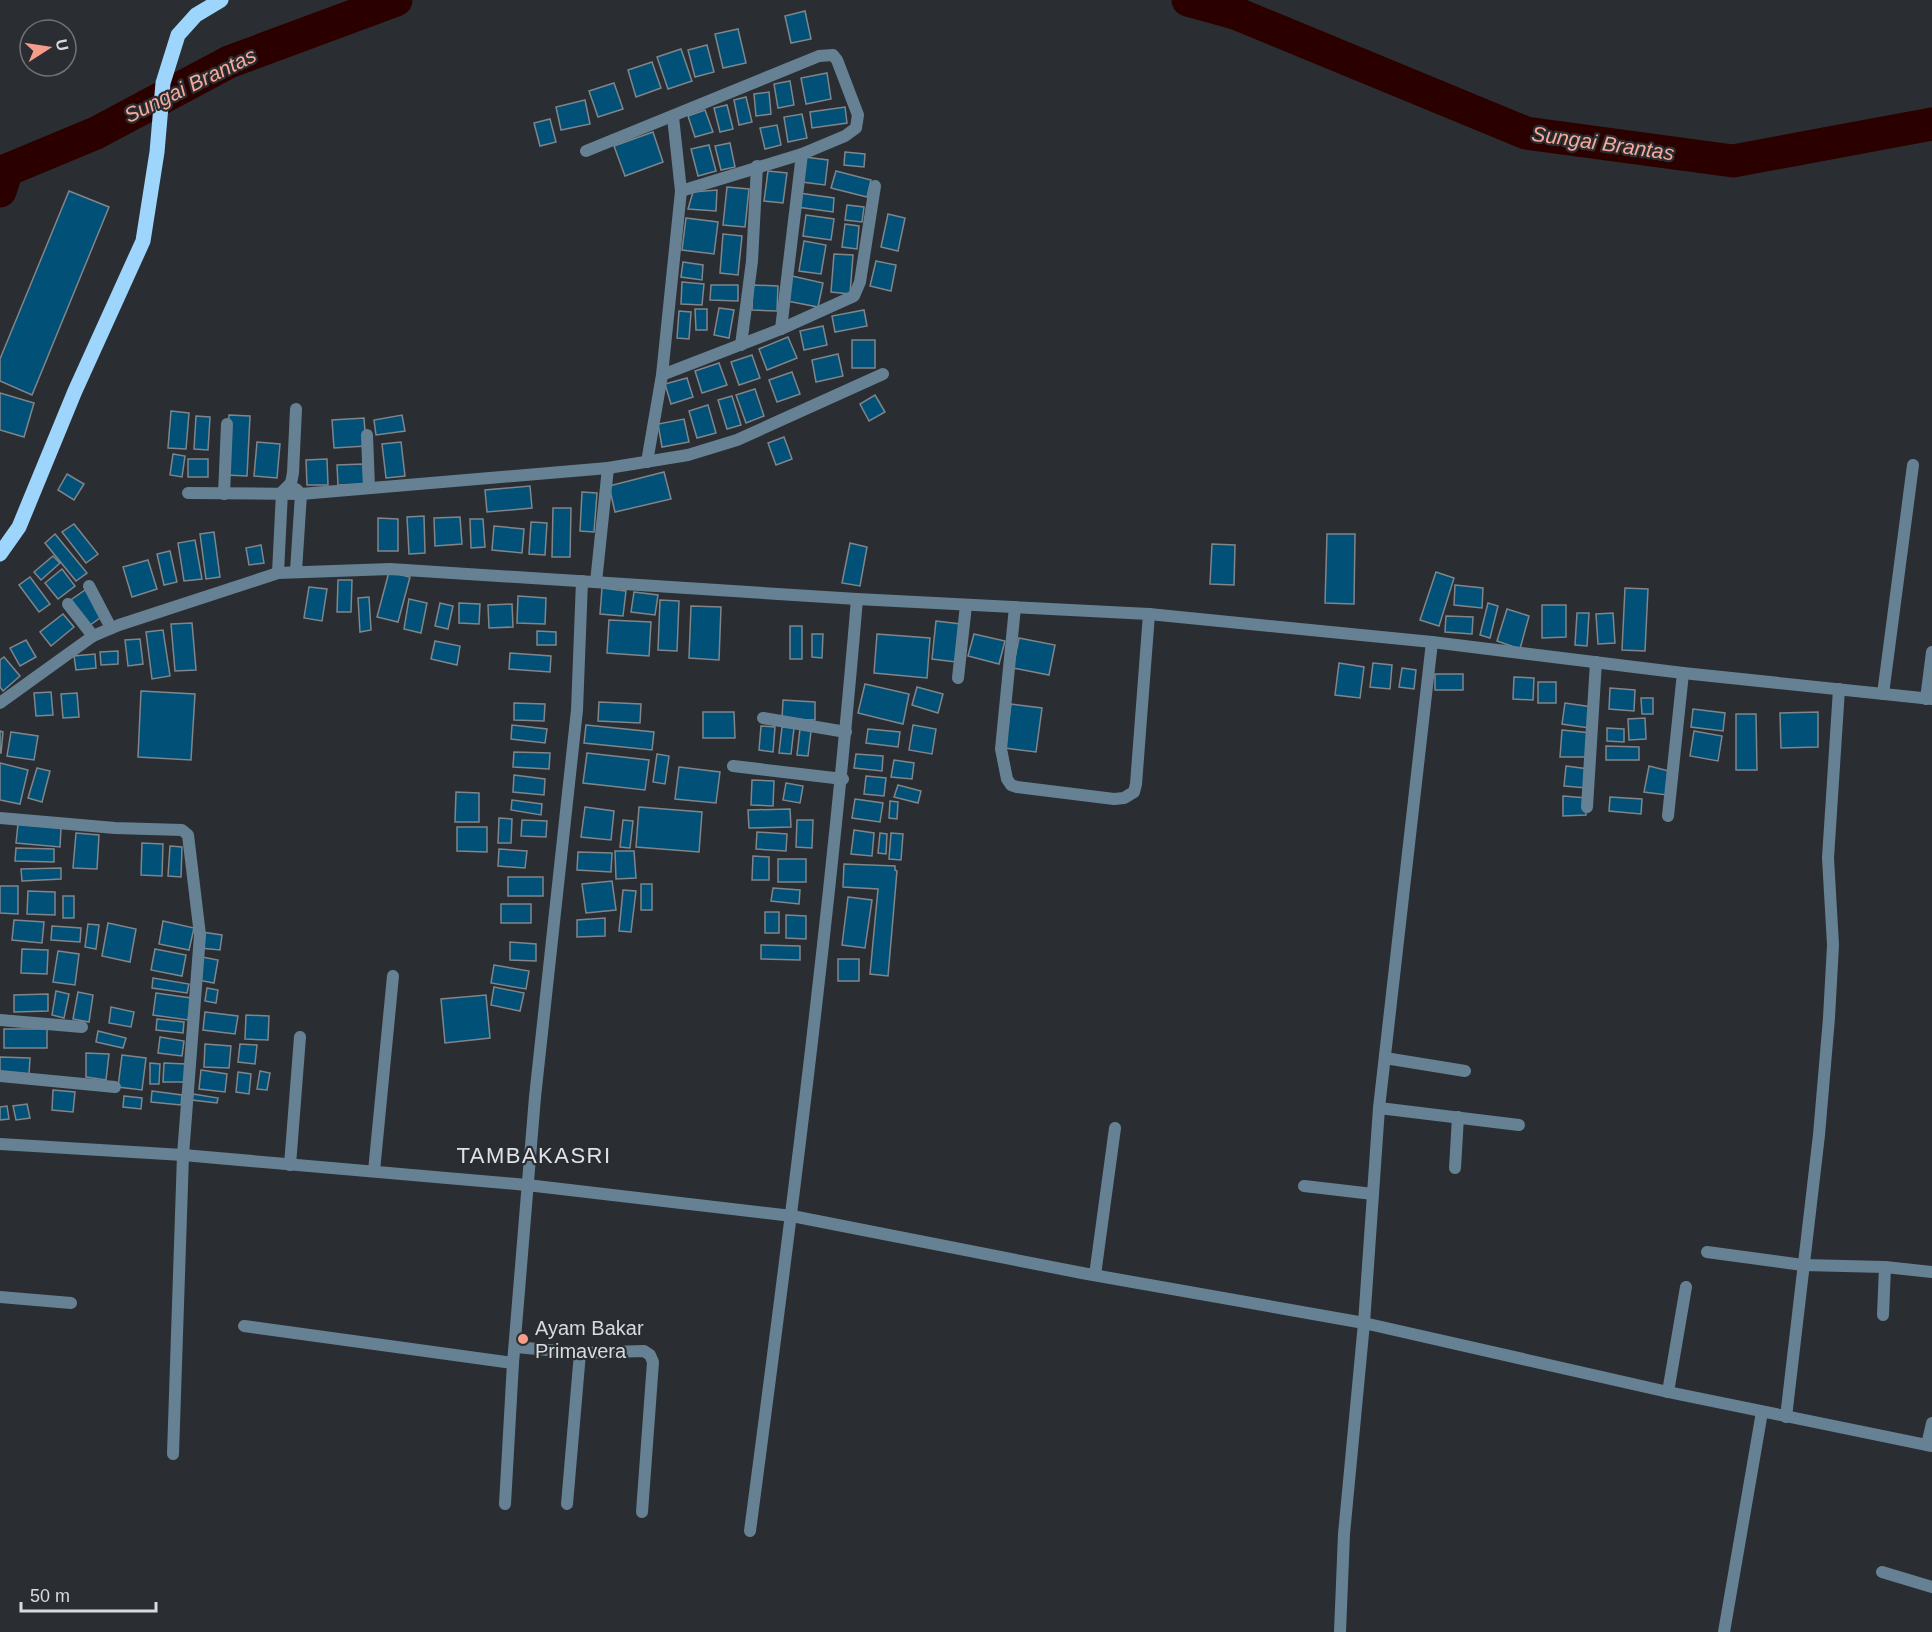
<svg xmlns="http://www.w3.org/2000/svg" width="1932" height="1632" font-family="Arial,sans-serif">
  <rect width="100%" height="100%" fill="#2a2e32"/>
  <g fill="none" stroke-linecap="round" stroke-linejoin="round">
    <g stroke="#2b0100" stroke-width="33">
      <polyline points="1188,0 1235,13 1526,133 1733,161 1932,124"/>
      <polyline points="0,191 7,170 96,133 229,62 396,0"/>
    </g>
  </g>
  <g fill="#015078" stroke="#808589" stroke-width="1.5">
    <polygon points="805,11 811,39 791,43 785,16"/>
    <polygon points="738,29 746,63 723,68 715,34"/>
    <polygon points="707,45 714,72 695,77 688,50"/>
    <polygon points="681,49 692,81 668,89 657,57"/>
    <polygon points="652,62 661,88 636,97 628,70"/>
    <polygon points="827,73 831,99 806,104 801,78"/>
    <polygon points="790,81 794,105 778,108 774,84"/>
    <polygon points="614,83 623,109 598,117 589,91"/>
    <polygon points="769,92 771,114 756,116 754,94"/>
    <polygon points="746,97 752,122 739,125 734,100"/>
    <polygon points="585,100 590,124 561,130 556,107"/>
    <polygon points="727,105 733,129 720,132 714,108"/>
    <polygon points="845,107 847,123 812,128 810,112"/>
    <polygon points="705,110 713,132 695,137 688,116"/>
    <polygon points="802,114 807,138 788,142 784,117"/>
    <polygon points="550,119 556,142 540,146 534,123"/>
    <polygon points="777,125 781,145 765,149 760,128"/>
    <polygon points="653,132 663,162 625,176 614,146"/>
    <polygon points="730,143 735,167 721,170 715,146"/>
    <polygon points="709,145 716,171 698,176 691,149"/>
    <polygon points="845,152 865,154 864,167 844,165"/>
    <polygon points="805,157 828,160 825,185 802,182"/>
    <polygon points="768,171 787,173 783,203 764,201"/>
    <polygon points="836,171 871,180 867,197 831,188"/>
    <polygon points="727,187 749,189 745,227 723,225"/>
    <polygon points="717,190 716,211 688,209 693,192"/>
    <polygon points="69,191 109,207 32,395 0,381 0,359"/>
    <polygon points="799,193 834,198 833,212 797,207"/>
    <polygon points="847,205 864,207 862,222 845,220"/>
    <polygon points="888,214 905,218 898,251 881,247"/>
    <polygon points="806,215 834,219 831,240 803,236"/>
    <polygon points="686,218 718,222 714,254 682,250"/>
    <polygon points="845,224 859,226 857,249 842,247"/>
    <polygon points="723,234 742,236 738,275 720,273"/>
    <polygon points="804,241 826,245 821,274 799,271"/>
    <polygon points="834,254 853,255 850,294 831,292"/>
    <polygon points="876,261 896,265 891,291 870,286"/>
    <polygon points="683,262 703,265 702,280 681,277"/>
    <polygon points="792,276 823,283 818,307 787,301"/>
    <polygon points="682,282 704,284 702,305 681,304"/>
    <polygon points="711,285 738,285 738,301 710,300"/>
    <polygon points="753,285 778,286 777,311 752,310"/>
    <polygon points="719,308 734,310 729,338 714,335"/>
    <polygon points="695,309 707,309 707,330 696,330"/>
    <polygon points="864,310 867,326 835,332 832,316"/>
    <polygon points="679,311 691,312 689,339 677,338"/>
    <polygon points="823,326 827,345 804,350 800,331"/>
    <polygon points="788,337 797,358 767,370 759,349"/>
    <rect x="852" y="340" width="23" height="28"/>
    <polygon points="838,354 843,376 816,382 812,360"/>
    <polygon points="752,355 760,378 739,385 731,362"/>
    <polygon points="719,363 727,385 702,393 695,371"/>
    <polygon points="792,372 800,394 777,402 769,380"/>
    <polygon points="687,378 693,397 671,404 665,384"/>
    <polygon points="755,389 764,416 746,423 736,395"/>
    <polygon points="0,393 34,403 24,437 0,430"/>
    <polygon points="875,395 885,412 869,421 860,404"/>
    <polygon points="732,396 741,425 727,429 718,400"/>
    <polygon points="708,405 716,433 697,438 689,411"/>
    <polygon points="171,411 189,413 186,449 168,448"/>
    <polygon points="229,415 250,416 247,476 226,475"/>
    <polygon points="402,415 405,431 376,435 374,420"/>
    <polygon points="196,416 210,417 208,450 194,449"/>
    <polygon points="364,418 366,446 334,448 332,420"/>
    <polygon points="684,419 689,442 662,447 658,424"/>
    <polygon points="784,437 792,459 776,465 768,443"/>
    <polygon points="257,442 280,444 277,478 254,476"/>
    <polygon points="401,442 405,476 386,478 382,444"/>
    <polygon points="173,454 185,456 182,477 170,475"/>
    <rect x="188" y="459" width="20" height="18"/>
    <polygon points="327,459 328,485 307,485 306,460"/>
    <polygon points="363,464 364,484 338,485 337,465"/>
    <polygon points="664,472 671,499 615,512 609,486"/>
    <polygon points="67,474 84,484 74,500 58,490"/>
    <polygon points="530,486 532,508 487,512 485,490"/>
    <polygon points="582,492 597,493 594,532 580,531"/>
    <polygon points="553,508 571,508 570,557 552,557"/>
    <polygon points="424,516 425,553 409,554 407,517"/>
    <polygon points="460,517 462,544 435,546 434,518"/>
    <polygon points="378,518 398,519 398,551 378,551"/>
    <polygon points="470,519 483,519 485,547 471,548"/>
    <polygon points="531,522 547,523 545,555 529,554"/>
    <polygon points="74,524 98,554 86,563 62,532"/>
    <polygon points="494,526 524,529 522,553 492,550"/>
    <polygon points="214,532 220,577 206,579 200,534"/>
    <polygon points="55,534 87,573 76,581 45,543"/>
    <polygon points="1327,534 1355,534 1354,604 1325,603"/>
    <polygon points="195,540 202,579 184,581 178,543"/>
    <polygon points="850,543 867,547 860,586 842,583"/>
    <polygon points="1212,544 1235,545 1234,585 1210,584"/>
    <polygon points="261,545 264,563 249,565 246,548"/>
    <polygon points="170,551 177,582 164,585 157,554"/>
    <polygon points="53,556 60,563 41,580 34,572"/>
    <polygon points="148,560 157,589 132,597 123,567"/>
    <polygon points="62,569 75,586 58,599 45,583"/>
    <polygon points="389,572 410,577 398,622 377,617"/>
    <polygon points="1436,572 1454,578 1439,626 1420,620"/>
    <polygon points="30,577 50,604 39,612 19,585"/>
    <polygon points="338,580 352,580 351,612 337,612"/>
    <polygon points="1455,585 1483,588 1482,608 1454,605"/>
    <polygon points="309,587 327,589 322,621 304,618"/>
    <polygon points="602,588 626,591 623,616 600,614"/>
    <polygon points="1625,588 1648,589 1645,651 1622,650"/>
    <polygon points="85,590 104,615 86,628 68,602"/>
    <polygon points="634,592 658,595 655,615 631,612"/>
    <polygon points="518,596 546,598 545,624 517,623"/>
    <polygon points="369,597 371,630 360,632 358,598"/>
    <polygon points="409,599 427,603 421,633 404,629"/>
    <polygon points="660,600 679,601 677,651 658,650"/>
    <polygon points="440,603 453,606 448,629 435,626"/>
    <polygon points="459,603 480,604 479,624 459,623"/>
    <polygon points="1488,603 1498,606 1490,638 1480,635"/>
    <polygon points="512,604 513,627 489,628 488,605"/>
    <polygon points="1542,605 1566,605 1566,637 1542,638"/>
    <polygon points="691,606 721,607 719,660 689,658"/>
    <polygon points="1507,609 1529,616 1520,649 1497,641"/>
    <polygon points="1577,613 1589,613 1587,646 1575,645"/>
    <polygon points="1613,613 1615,643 1598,644 1596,614"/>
    <polygon points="63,614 74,627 51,646 40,632"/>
    <polygon points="1446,616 1473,617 1472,634 1445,632"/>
    <polygon points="609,620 651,622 649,656 607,653"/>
    <polygon points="936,621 961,624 956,662 932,659"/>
    <polygon points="192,623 196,670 175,671 171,624"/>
    <rect x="790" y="626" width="12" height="33"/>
    <polygon points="163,630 170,676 152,679 146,632"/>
    <polygon points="537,631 556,632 556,645 537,645"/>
    <polygon points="812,634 823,634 822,658 812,657"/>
    <polygon points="877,634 930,638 927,678 874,673"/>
    <polygon points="974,634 1005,641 999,664 968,656"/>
    <polygon points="1019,638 1055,645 1049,675 1013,668"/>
    <polygon points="140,639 143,664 128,666 125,640"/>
    <polygon points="26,640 36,657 20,666 10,648"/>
    <polygon points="435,641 460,646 457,665 431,659"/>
    <polygon points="118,651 118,664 101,665 100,652"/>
    <polygon points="510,653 551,656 550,672 509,669"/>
    <polygon points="95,654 96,668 76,670 74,656"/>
    <polygon points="4,657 20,676 3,691 0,687 0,660"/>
    <polygon points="1339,663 1364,667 1360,698 1335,695"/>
    <polygon points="1373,663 1392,665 1390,689 1370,687"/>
    <polygon points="1402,668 1416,670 1414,689 1399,687"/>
    <rect x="1435" y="674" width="28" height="16"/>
    <polygon points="1514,677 1534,678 1533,700 1513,699"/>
    <rect x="1538" y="682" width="18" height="21"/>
    <polygon points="865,684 909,694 903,724 858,713"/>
    <polygon points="917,687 943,694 938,713 912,705"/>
    <polygon points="1610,688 1635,690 1634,711 1609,709"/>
    <polygon points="141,691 195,694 191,760 138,757"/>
    <polygon points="51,692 53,715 36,716 34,693"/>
    <polygon points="77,693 79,717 63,718 61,694"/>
    <polygon points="1641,698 1653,698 1653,714 1642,714"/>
    <polygon points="783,700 815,702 815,720 782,719"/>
    <polygon points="599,702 641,704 640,723 598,721"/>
    <polygon points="514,703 545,704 544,721 514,720"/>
    <polygon points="1565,703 1592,707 1589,728 1562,724"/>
    <polygon points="1011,704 1042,708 1036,752 1005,748"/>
    <polygon points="1693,709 1725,713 1723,731 1691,727"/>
    <polygon points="703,712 734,712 735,738 703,738"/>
    <polygon points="1818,712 1818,747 1781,748 1780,713"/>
    <polygon points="1736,714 1756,714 1757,770 1736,770"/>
    <polygon points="1645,718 1646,739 1629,740 1628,719"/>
    <polygon points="512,725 547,729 545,743 511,739"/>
    <polygon points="586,725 654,732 652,750 584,743"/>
    <polygon points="913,725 936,729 932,754 909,750"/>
    <polygon points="761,726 775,727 773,752 759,750"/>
    <polygon points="782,727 794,728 791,754 779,753"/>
    <polygon points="1607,728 1624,729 1624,742 1607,741"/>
    <polygon points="800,729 811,731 808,756 797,755"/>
    <polygon points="868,729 900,732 898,747 866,743"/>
    <polygon points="1562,730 1592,733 1589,757 1560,757"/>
    <polygon points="0,731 3,732 1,753 0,753"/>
    <polygon points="1694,731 1722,736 1718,761 1690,756"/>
    <polygon points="11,732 38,736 34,760 7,756"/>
    <polygon points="1606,746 1639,747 1639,760 1606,760"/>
    <polygon points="514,752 550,753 549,769 513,767"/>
    <polygon points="587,753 649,760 645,790 583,783"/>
    <polygon points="657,754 669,756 665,784 653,782"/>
    <polygon points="856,754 883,756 882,771 854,768"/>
    <polygon points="894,760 914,763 912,779 891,777"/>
    <polygon points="0,763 28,770 20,804 0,800"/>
    <polygon points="1566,766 1589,769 1587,788 1564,786"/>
    <polygon points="1649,766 1669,771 1667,795 1644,792"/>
    <polygon points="679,767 720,772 716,803 675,799"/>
    <polygon points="37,768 50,771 42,802 28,798"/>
    <polygon points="514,775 545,779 544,795 513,792"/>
    <polygon points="866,776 886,778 884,796 864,794"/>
    <polygon points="752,780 774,781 773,806 751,805"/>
    <polygon points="786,783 803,786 800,803 783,800"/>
    <polygon points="898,785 921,791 918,803 894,797"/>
    <polygon points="456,792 479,793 479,822 455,822"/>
    <polygon points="1563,796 1587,798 1586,815 1563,816"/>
    <polygon points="1610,797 1642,799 1641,814 1609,811"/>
    <polygon points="855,799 883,803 880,822 852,818"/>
    <polygon points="512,800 542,804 541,815 511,810"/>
    <polygon points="890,801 898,802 897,819 889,818"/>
    <polygon points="585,807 614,811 611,840 581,837"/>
    <polygon points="639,807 702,812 699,852 636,847"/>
    <polygon points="790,809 791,827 749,828 748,810"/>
    <polygon points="499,818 512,819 511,843 498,843"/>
    <polygon points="522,820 547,821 546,837 521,836"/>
    <polygon points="623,820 633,821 630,848 620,847"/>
    <polygon points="797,820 813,820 812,848 796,847"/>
    <polygon points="18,824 61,828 60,847 16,843"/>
    <polygon points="457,827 487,827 487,852 457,851"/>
    <polygon points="854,830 874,833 872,856 851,854"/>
    <polygon points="757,832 787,834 786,851 756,849"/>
    <polygon points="76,833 99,835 97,869 73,868"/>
    <polygon points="880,833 887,834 886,854 878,853"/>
    <polygon points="891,833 903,834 901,860 889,859"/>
    <polygon points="142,843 163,844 162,876 141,875"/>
    <polygon points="170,846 182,847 181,877 168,876"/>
    <polygon points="16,848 54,849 54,862 15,861"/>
    <polygon points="499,849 527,851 525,868 498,866"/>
    <polygon points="615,851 634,851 636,878 616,879"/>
    <polygon points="578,852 612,853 611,872 577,870"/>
    <polygon points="753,856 769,857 769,880 752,880"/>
    <rect x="778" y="859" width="28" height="23"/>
    <polygon points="844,864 895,866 895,870 897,871 888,976 870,974 878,889 843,887"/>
    <polygon points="61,868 61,879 22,881 21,869"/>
    <rect x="508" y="877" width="35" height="19"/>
    <polygon points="612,881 616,910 586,913 582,884"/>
    <rect x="641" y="884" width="11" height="26"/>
    <polygon points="0,886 18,886 18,914 0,913"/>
    <polygon points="773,888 800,890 799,904 771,901"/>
    <polygon points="623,890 636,891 631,932 619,931"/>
    <polygon points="28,891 55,892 55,915 27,914"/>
    <rect x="63" y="896" width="11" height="22"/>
    <polygon points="848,897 872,900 865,948 842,945"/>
    <rect x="501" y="904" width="30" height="19"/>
    <rect x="765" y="912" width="14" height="21"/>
    <polygon points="786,915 806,916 806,939 786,938"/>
    <polygon points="605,918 605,936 577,937 577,920"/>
    <polygon points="14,920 44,922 42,943 12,940"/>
    <polygon points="163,921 194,928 189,950 159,944"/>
    <polygon points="108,923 136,929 130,962 102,956"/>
    <polygon points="88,924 99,925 96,949 85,947"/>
    <polygon points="52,926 81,928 80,942 51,940"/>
    <polygon points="202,932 222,935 220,950 200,948"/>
    <polygon points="510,942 536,944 536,961 510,960"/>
    <polygon points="761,945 800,946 800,960 761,959"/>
    <polygon points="22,949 48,950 47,974 21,973"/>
    <polygon points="155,949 186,955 182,976 151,970"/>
    <polygon points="58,951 79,954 75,985 53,982"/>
    <polygon points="202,957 218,960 214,983 198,980"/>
    <rect x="838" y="959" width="21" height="22"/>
    <polygon points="494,965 529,971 526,989 491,983"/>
    <polygon points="153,978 189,984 187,993 152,988"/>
    <polygon points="494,987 524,993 520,1011 491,1005"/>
    <polygon points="207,988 218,990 216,1003 205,1001"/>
    <polygon points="56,991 69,994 64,1018 52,1015"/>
    <polygon points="78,992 93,995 89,1022 73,1019"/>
    <polygon points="156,993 191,998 188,1020 153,1015"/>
    <polygon points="48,994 48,1011 14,1012 14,995"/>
    <polygon points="486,995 490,1038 445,1043 441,999"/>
    <polygon points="111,1007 134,1012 131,1027 109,1023"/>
    <polygon points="205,1012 238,1016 235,1034 203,1030"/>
    <polygon points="246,1015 269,1016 268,1040 245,1039"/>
    <polygon points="157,1019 184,1022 183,1033 156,1030"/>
    <rect x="4" y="1029" width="43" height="19"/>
    <polygon points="98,1031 126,1038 123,1048 96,1042"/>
    <polygon points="160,1037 184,1041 182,1056 158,1053"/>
    <polygon points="205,1044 231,1046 229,1068 204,1067"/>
    <polygon points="240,1044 257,1045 255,1064 238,1062"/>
    <polygon points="86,1053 109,1054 106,1080 86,1077"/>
    <polygon points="122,1055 146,1058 142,1090 118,1087"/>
    <polygon points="0,1057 30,1058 29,1074 0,1072"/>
    <polygon points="150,1063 160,1064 159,1084 150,1084"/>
    <polygon points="164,1063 186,1064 186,1082 163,1082"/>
    <polygon points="201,1070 227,1074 225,1092 199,1089"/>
    <polygon points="260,1071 270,1073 267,1090 257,1089"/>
    <polygon points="238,1072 251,1074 249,1094 236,1092"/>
    <polygon points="53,1090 75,1092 73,1112 52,1110"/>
    <polygon points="152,1091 182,1095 181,1105 151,1102"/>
    <polygon points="193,1094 218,1098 217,1103 192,1100"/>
    <polygon points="124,1096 142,1098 141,1109 123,1107"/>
    <polygon points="27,1104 30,1118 16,1120 13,1106"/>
    <polygon points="7,1106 9,1119 0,1120 0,1107"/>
  </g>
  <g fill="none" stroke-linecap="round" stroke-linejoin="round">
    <g stroke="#678194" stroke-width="12">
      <polyline points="586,151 819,56 833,55 837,60 858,115 856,128 845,136 802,154 681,191"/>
      <polyline points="781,329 802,154"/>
      <polyline points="741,345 752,261 757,166"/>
      <polyline points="662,375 781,329 854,296 860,282 875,186"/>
      <polyline points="367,435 369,488"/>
      <polyline points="647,462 662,375 681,191 673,117"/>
      <polyline points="296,489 301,494 296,571"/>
      <polyline points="188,493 301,494 608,468 688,455 737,440 883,374"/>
      <polyline points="224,494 227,424"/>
      <polyline points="278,573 282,492 291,483 293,473 296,409"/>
      <polyline points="596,582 608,468"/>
      <polyline points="89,586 111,628"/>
      <polyline points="68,604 93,636"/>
      <polyline points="1015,607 1001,749 1007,779 1011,785 1017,787 1114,799 1124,798 1134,792 1136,784 1149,614"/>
      <polyline points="958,678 966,605"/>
      <polyline points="1883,694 1913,465"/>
      <polyline points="1926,699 1932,652"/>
      <polyline points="0,703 93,636 119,625 278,573 390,569 857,599 1149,614 1432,642 1683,673 1932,699"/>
      <polyline points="763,718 846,732"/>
      <polyline points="733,766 843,779"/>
      <polyline points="1587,807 1596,662"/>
      <polyline points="1668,816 1683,673"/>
      <polyline points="0,818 115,828 182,830 188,835 200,935 183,1155 173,1454"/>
      <polyline points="0,1020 82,1027"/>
      <polyline points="1385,1058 1465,1071"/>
      <polyline points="0,1076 115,1087"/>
      <polyline points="1379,1108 1519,1125"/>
      <polyline points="0,1144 183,1155 527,1185 792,1216 1082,1273 1364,1323 1668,1392 1932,1446"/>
      <polyline points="290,1165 300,1037"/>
      <polyline points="1455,1168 1458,1117"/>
      <polyline points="374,1171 393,976"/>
      <polyline points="1304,1186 1373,1194"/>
      <polyline points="1707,1252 1803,1265 1885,1267 1932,1272"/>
      <polyline points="1095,1275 1115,1128"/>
      <polyline points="0,1297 71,1303"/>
      <polyline points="1883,1315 1885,1267"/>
      <polyline points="244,1326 513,1363"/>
      <polyline points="516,1347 580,1353 644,1351 650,1355 653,1362 642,1512"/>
      <polyline points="1668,1392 1686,1287"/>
      <polyline points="1786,1417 1819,1135 1829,1018 1833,945 1828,858 1839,689"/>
      <polyline points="1927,1445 1932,1423"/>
      <polyline points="505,1504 513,1363 535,1097 577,710 582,581"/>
      <polyline points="567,1504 580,1353"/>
      <path d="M750 1531C791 1221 831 911 857 599"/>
      <polyline points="1882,1572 1932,1587"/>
      <polyline points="1340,1632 1344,1534 1364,1323 1379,1108 1432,642"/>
      <polyline points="1724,1632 1762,1412"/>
    </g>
    <polyline stroke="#9ed5fc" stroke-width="15" points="0,554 19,527 75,391 143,241 157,152 163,83 178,35 196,15 221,0"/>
  </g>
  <circle fill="#f49d8b" stroke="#2a2e32" stroke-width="2" cx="523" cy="1339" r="6"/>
  <g text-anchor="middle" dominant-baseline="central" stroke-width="4.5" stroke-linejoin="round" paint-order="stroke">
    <g font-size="20" fill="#d8dbdd" stroke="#2a2e32" text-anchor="start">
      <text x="535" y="1328">Ayam Bakar<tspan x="535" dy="23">Primavera</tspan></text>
    </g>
    <g font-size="21" font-style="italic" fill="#f9a998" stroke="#2a2e32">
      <text transform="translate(190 85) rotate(-26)">Sungai Brantas</text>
      <text transform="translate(1603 143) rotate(8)">Sungai Brantas</text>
    </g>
    <g font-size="22" letter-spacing="1.5" fill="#dde3e7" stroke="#2a2e32">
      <text x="534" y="1155">TAMBAKASRI</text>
    </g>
  </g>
  <g transform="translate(48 48) rotate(78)"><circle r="28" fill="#2a2e32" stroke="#707376" stroke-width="1.5"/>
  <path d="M0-4.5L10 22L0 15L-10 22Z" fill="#f49d8b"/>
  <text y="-9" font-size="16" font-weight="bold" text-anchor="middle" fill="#d8dbdd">U</text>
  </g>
  <path d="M21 1602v9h135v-9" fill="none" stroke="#d8dbdd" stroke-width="3"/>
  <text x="30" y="1602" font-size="18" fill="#d8dbdd" stroke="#2a2e32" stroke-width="4.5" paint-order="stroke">50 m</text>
</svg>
